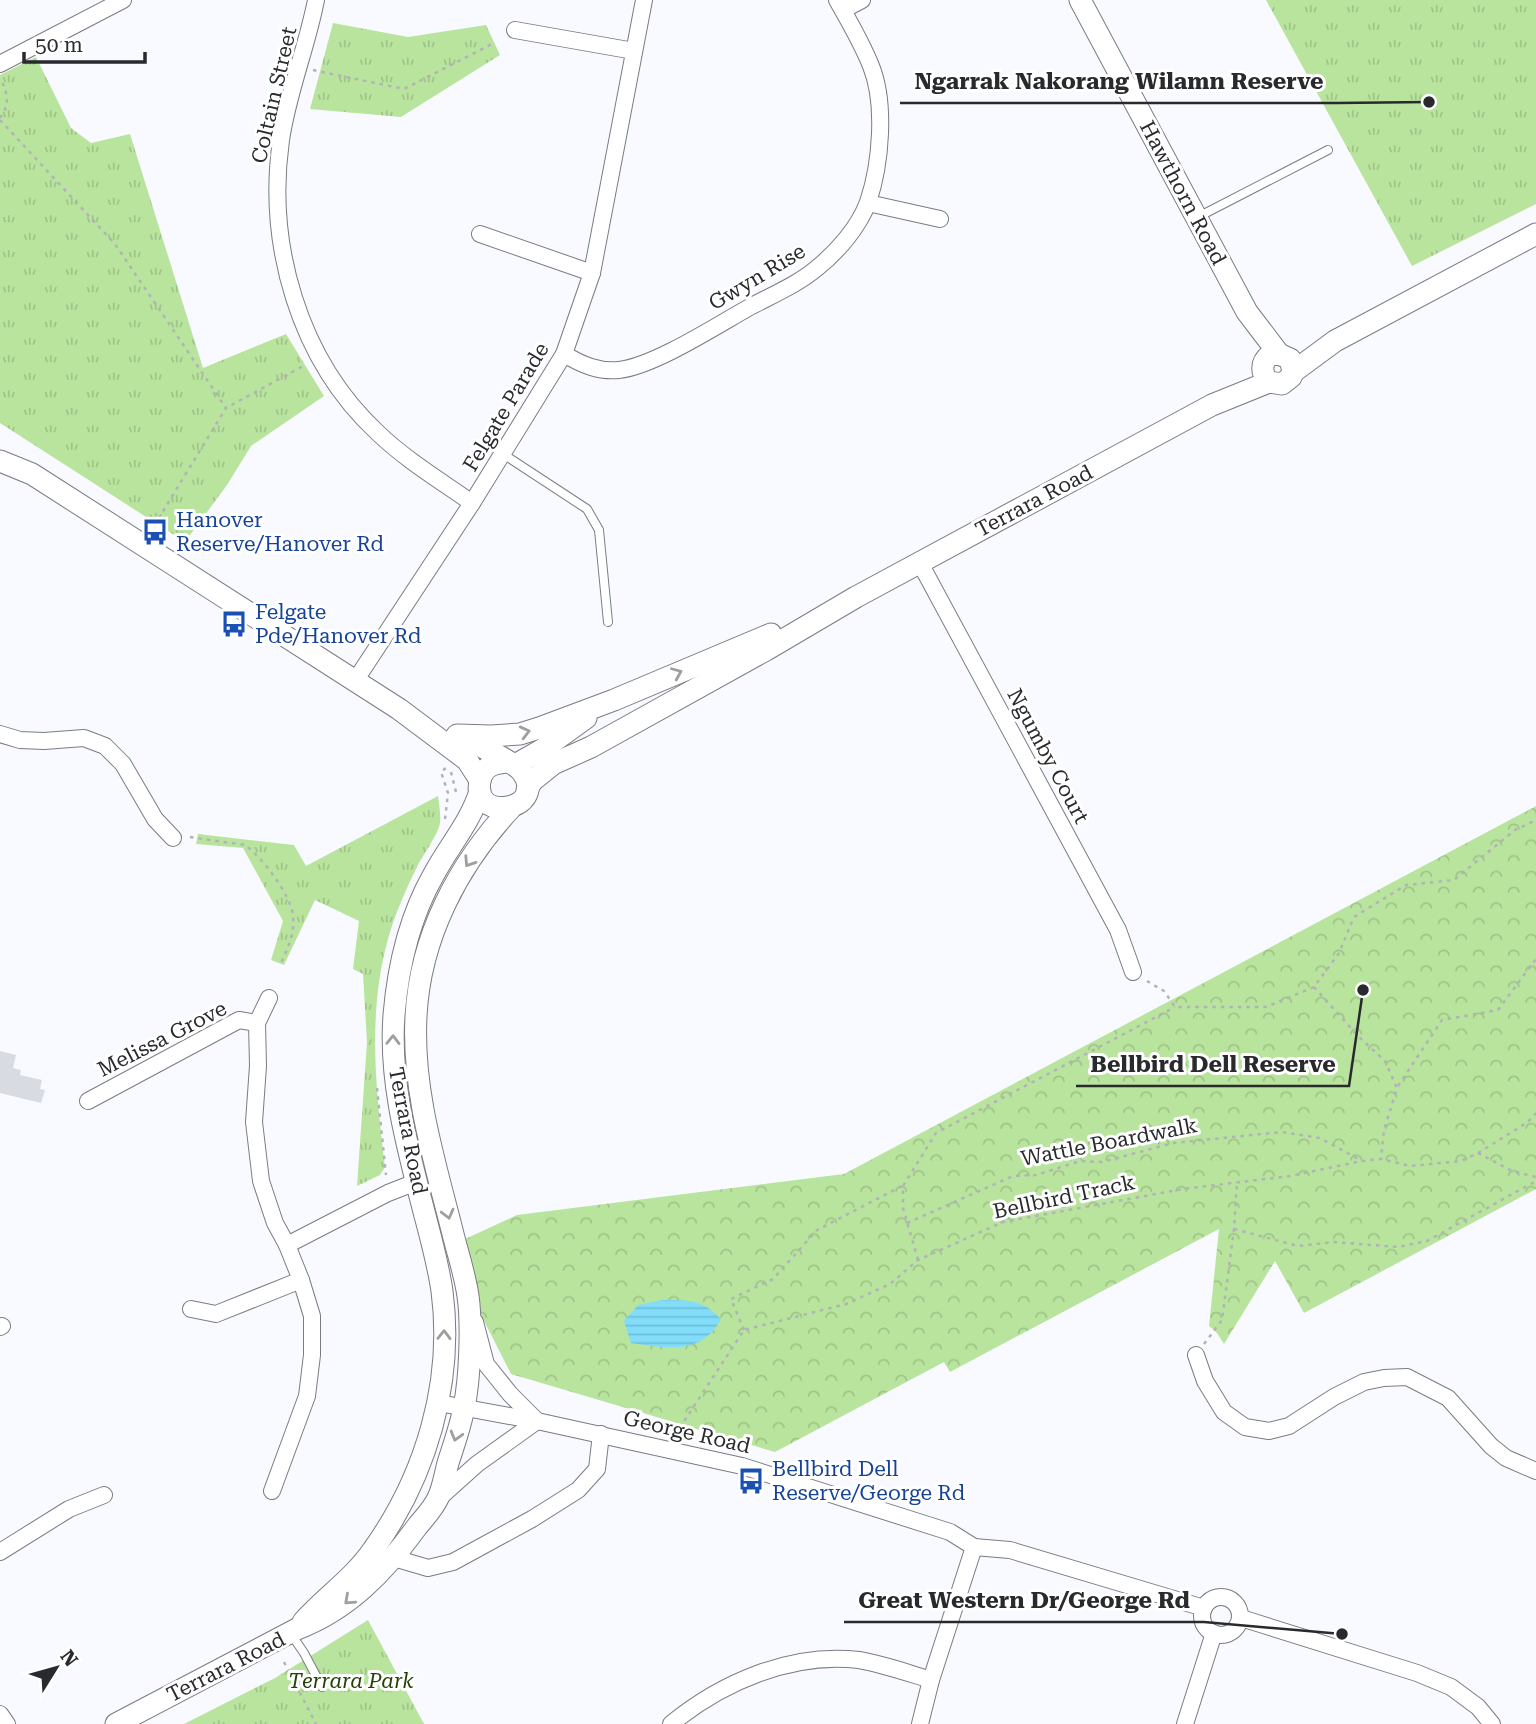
<svg xmlns="http://www.w3.org/2000/svg" width="1536" height="1724" font-family="'Roboto Serif',serif">
  <defs>
    <pattern id="forest-crowns" width="20" height="18" patternUnits="userSpaceOnUse" patternTransform="scale(1.75)"><rect width="20" height="18" fill="#b9e49e"/><path d="M2 6a3 3 0 1 1 6 0M12 15a3 3 0 1 1 6 0" fill="none" stroke="#9fc488"/></pattern>
    <pattern id="park-tufts" width="24" height="20" patternUnits="userSpaceOnUse" patternTransform="scale(1.75)"><rect width="24" height="20" fill="#b9e49e"/><path d="M3 7l-1-3M5 7V3M7 7l1-3M15 17l-1-3M17 17v-4M19 17l1-3" fill="none" stroke="#9fc488"/></pattern>
    <pattern id="water-rules" width="6" height="5" patternUnits="userSpaceOnUse" patternTransform="scale(1.75)"><rect width="6" height="5" fill="#81ddfa"/><path d="M0 2.5h6" fill="none" stroke="#6fbed7"/></pattern>
  </defs>
  <rect width="100%" height="100%" fill="#f9faff"/>
  <polygon fill="url(#forest-crowns)" points="1536,806 1536,1189 1304,1313 1275,1261 1224,1344 1217,1333 1209,1326 1219,1229 950,1372 944,1362 775,1452 511,1374 478,1309 465,1239 517,1215 844,1174"/>
  <g fill="url(#park-tufts)">
    <polygon points="1266,0 1536,0 1536,204 1412,266"/>
    <polygon points="333,23 408,37 486,25 500,55 401,117 310,109"/>
    <polygon points="36,57 71,128 91,143 130,134 203,368 286,334 324,396 251,446 227,485 185,542 0,423 0,75"/>
    <path d="M438 796C439 804 441 815 440 823 438 834 424 854 418 865 406 889 395 914 388 939 367 1014 376 1091 385 1167L380 1175 357 1186 367 1042 363 974 353 969 359 921 315 900 284 965 271 960 283 921 243 848 196 844 198 834 294 845 306 866Z"/>
    <polygon points="368,1620 424,1724 184,1724 275,1678"/>
  </g>
  <path fill="url(#water-rules)" d="M662 1300C688 1300 702 1299 721 1319 701 1356 667 1348 631 1343L624 1321 638 1305Z"/>
  <polygon fill="#d9dbe3" points="0,1051 16,1055 13,1068 21,1070 20,1075 42,1080 40,1089 45,1090 41,1103 0,1093"/>
  <g fill="none" stroke-linecap="round" stroke-linejoin="round">
    <g stroke="#7a7c83" stroke-width="10">
      <g id="lane">
        <polyline points="1198,217 1328,150"/>
        <polyline points="503,454 587,509 599,530 608,622"/>
        <polyline points="291,1634 304,1653 322,1687"/>
      </g>
    </g>
    <g stroke="#7a7c83" stroke-width="18">
      <g id="street">
        <path d="M316 0C307 47 288 92 281 140 266 245 299 360 378 433 406 460 441 481 472 503"/>
        <polyline points="843,10 862,0"/>
        <polyline points="515,30 634,51"/>
        <polyline points="0,64 123,0"/>
        <polyline points="868,203 940,219"/>
        <polyline points="480,234 592,273"/>
        <path d="M564 354C582 365 599 372 619 370 654 366 716 326 748 308 770 296 797 285 817 268 837 252 859 227 868 202 881 164 886 103 871 66 862 43 849 21 837 0"/>
        <polyline points="920,563 1118,930 1133,972"/>
        <polyline points="355,681 472,503 564,354 592,273 644,0"/>
        <polyline points="0,734 20,740 44,741 84,738 105,746 123,764 155,819 173,838"/>
        <polyline points="269,998 257,1023 258,1066 254,1122 261,1181 275,1223 287,1245 301,1280 312,1316 312,1355 307,1396 272,1491"/>
        <polyline points="88,1101 239,1020 257,1023"/>
        <polyline points="287,1245 388,1193 416,1182"/>
        <polyline points="191,1309 216,1314 301,1280"/>
        <polyline points="475,1322 486,1364 510,1394 537,1421"/>
        <polyline points="0,1327 2,1326"/>
        <polyline points="1196,1355 1205,1381 1224,1412 1245,1427 1269,1431 1289,1426 1334,1397 1364,1382 1384,1378 1407,1377 1448,1398 1491,1446 1506,1458 1536,1471"/>
        <polyline points="439,1403 537,1421 742,1466 950,1532 974,1547 1010,1550 1204,1608"/>
        <polyline points="438,1499 477,1464 537,1421"/>
        <polyline points="0,1552 69,1509 104,1495"/>
        <polyline points="394,1558 428,1568 453,1562 532,1519 578,1490 597,1469 601,1434"/>
        <circle cx="1221" cy="1616" r="19"/>
        <polyline points="1241,1618 1417,1673 1451,1687 1478,1707 1492,1724"/>
        <polyline points="0,1714 7,1724"/>
        <path d="M671 1724C722 1682 792 1652 859 1660 883 1664 908 1673 931 1680"/>
        <polyline points="920,1724 931,1680 974,1547"/>
        <polyline points="1185,1724 1214,1633"/>
      </g>
    </g>
    <g stroke="#7a7c83" stroke-width="23">
      <g id="secondary">
        <polyline points="1080,0 1247,312 1279,354"/>
        <path d="M1293 372 1290 359 1279 354 1270 355C1260 363 1261 373 1269 382L1282 384 1291 377 1293 372 1335 341 1536 234"/>
        <polyline points="0,461 32,474 399,709 467,760 480,780"/>
        <polyline points="457,735 491,736 520,734 539,728 614,700 771,634"/>
        <path d="M462 737C475 744 515 762 522 772 551 811 466 825 481 777 485 765 496 763 507 762"/>
        <polyline points="515,765 543,749 586,718"/>
        <polyline points="527,790 532,781 553,764 591,747 766,650 856,597 1212,405 1269,382"/>
        <path d="M303 1622C325 1597 354 1578 373 1550 426 1476 454 1382 442 1291 438 1263 430 1235 423 1208 407 1145 389 1081 394 1015 398 967 410 916 434 874 449 846 471 821 480 791"/>
        <path d="M116 1724 297 1629C349 1609 384 1572 416 1528 423 1519 433 1509 438 1498 443 1488 445 1474 448 1463 454 1444 461 1425 464 1407 470 1379 472 1324 468 1296 465 1275 458 1254 453 1234 435 1162 412 1091 416 1016 420 937 458 865 511 808"/>
      </g>
    </g>
    <g stroke="#b2b3b7" stroke-width="2.5" stroke-dasharray="3.5 5" stroke-linecap="butt">
      <polyline points="313,70 404,89 492,44"/>
      <path d="M0 118C10 105 8 94 1 80"/>
      <polyline points="0,120 115,244 226,408"/>
      <polyline points="154,526 226,408 305,365"/>
      <polyline points="451,772 457,796"/>
      <polyline points="445,819 448,793 441,772 447,767"/>
      <path d="M190 837 245 845C262 857 292 896 293 917 295 934 287 950 280 965"/>
      <polyline points="1147,981 1164,991 1175,1007 1266,1007 1314,987 1339,953 1354,917 1406,885 1454,880 1515,830 1536,820"/>
      <polyline points="1314,987 1359,1037 1385,1061 1397,1088 1384,1130 1381,1159"/>
      <polyline points="1398,1086 1442,1020 1498,1010 1536,959"/>
      <polyline points="377,1088 386,1175"/>
      <polyline points="1478,1153 1512,1171 1536,1177"/>
      <polyline points="907,1223 1013,1176 1036,1175 1080,1161 1102,1162 1173,1143 1282,1132 1320,1138 1362,1161"/>
      <polyline points="1234,1229 1298,1246 1333,1242 1398,1247 1427,1241 1536,1181"/>
      <polyline points="918,1260 903,1208 903,1186 936,1133 1175,1007"/>
      <polyline points="744,1330 731,1299 773,1279 817,1230 902,1186"/>
      <polyline points="1204,1344 1222,1320 1234,1229 1237,1182"/>
      <polyline points="675,1435 744,1330 846,1304 890,1284 918,1260 1003,1222 1183,1189 1290,1176 1362,1161 1381,1159 1410,1166 1461,1161 1478,1153 1528,1122 1536,1113"/>
      <polyline points="284,1662 316,1724"/>
    </g>
    <use href="#lane" stroke="#fff" stroke-width="8"/>
    <use href="#street" stroke="#fff" stroke-width="16"/>
    <use href="#secondary" stroke="#fff" stroke-width="21"/>
  </g>
  <defs><path id="oneway-chevron" d="M-2-3.5L2.5 0L-2 3.5" fill="none" stroke-width="1.6" stroke-linecap="round" stroke-linejoin="round" transform="scale(1.75)"/></defs>
  <g stroke="#9f9fa0">
    <use href="#oneway-chevron" transform="translate(677 673) rotate(-23)"/>
    <use href="#oneway-chevron" transform="translate(525 732) rotate(-14)"/>
    <use href="#oneway-chevron" transform="translate(469 862) rotate(123)"/>
    <use href="#oneway-chevron" transform="translate(393 1040) rotate(-89)"/>
    <use href="#oneway-chevron" transform="translate(448 1214) rotate(76)"/>
    <use href="#oneway-chevron" transform="translate(444 1335) rotate(-89)"/>
    <use href="#oneway-chevron" transform="translate(456 1436) rotate(106)"/>
    <use href="#oneway-chevron" transform="translate(349 1600) rotate(138)"/>
  </g>
  <defs>
    <g id="bus-bare" transform="scale(2.1)"><path d="M-5-6H5V4H4V6H2V4H-2V6H-4V4H-5ZM-3.5-4V0h7V-4ZM-3.5 1.2v1.5H-2V1.2ZM2 1.2v1.5H3.5V1.2Z" fill="#1a4fb4" stroke="#fff" stroke-width="2.5" paint-order="stroke"/></g>
  </defs>
  <g fill-rule="evenodd">
    <use href="#bus-bare" x="155" y="532"/>
    <use href="#bus-bare" x="234" y="624"/>
    <use href="#bus-bare" x="751" y="1481"/>
  </g>
  <g text-anchor="middle" dominant-baseline="central" stroke-width="6" stroke-linejoin="round" paint-order="stroke">
    <g font-size="21" fill="#292a2d" stroke="#fff">
      <text transform="translate(274 95) rotate(-77)">Coltain Street</text>
      <text transform="translate(1183 193) rotate(62)">Hawthorn Road</text>
      <text transform="translate(757 277) rotate(-31)">Gwyn Rise</text>
      <text transform="translate(506 407) rotate(-59)">Felgate Parade</text>
      <text transform="translate(1034 501) rotate(-28)">Terrara Road</text>
      <text transform="translate(1048 756) rotate(62)">Ngumby Court</text>
      <text transform="translate(162 1039) rotate(-27)">Melissa Grove</text>
      <text transform="translate(408 1131) rotate(79)">Terrara Road</text>
      <text transform="translate(1109 1142) rotate(-11)">Wattle Boardwalk</text>
      <text transform="translate(1064 1197) rotate(-12)">Bellbird Track</text>
      <text transform="translate(687 1432) rotate(13)">George Road</text>
      <text transform="translate(226 1667) rotate(-27)">Terrara Road</text>
    </g>
    <g font-size="21" fill="#164399" stroke="#fff" text-anchor="start">
      <text x="176" y="520">Hanover<tspan x="176" dy="24">Reserve/Hanover Rd</tspan></text>
      <text x="255" y="612">Felgate<tspan x="255" dy="24">Pde/Hanover Rd</tspan></text>
      <text x="772" y="1469">Bellbird Dell<tspan x="772" dy="24">Reserve/George Rd</tspan></text>
    </g>
    <g font-size="21" font-style="italic" fill="#244208" stroke="#fff">
      <text x="351" y="1681">Terrara Park</text>
    </g>
  </g>
  <path fill="none" stroke="#292a2d" stroke-width="2.5" d="M1429 102L1337 103H900M1363 990L1349 1086H1076M1342 1634L1204 1622H844"/>
  <g fill="#292a2d" stroke="#fff" stroke-width="2.5">
    <circle cx="1429" cy="102" r="7"/>
    <circle cx="1363" cy="990" r="7"/>
    <circle cx="1342" cy="1634" r="7"/>
  </g>
  <g font-size="23" text-anchor="middle" font-weight="bold" fill="#292a2d" stroke="#fff" stroke-width="6" stroke-linejoin="round" paint-order="stroke">
    <text x="1119" y="89">Ngarrak Nakorang Wilamn Reserve</text>
    <text x="1213" y="1072">Bellbird Dell Reserve</text>
    <text x="1024" y="1608">Great Western Dr/George Rd</text>
  </g>
  <g transform="translate(56 1668) rotate(53)" stroke="#ffffff" stroke-width="5" paint-order="stroke">
  <path d="M0-5L12 26L0 18L-12 26Z" fill="#292a2d"/>
  <text y="-10" font-size="19" font-weight="bold" text-anchor="middle" fill="#292a2d">N</text>
  </g>
  <path d="M24 52v10h121v-10" fill="none" stroke="#292a2d" stroke-width="3.5"/>
  <text x="35" y="52" font-size="21" fill="#292a2d" stroke="#ffffff" stroke-width="5" paint-order="stroke">50 m</text>
</svg>
